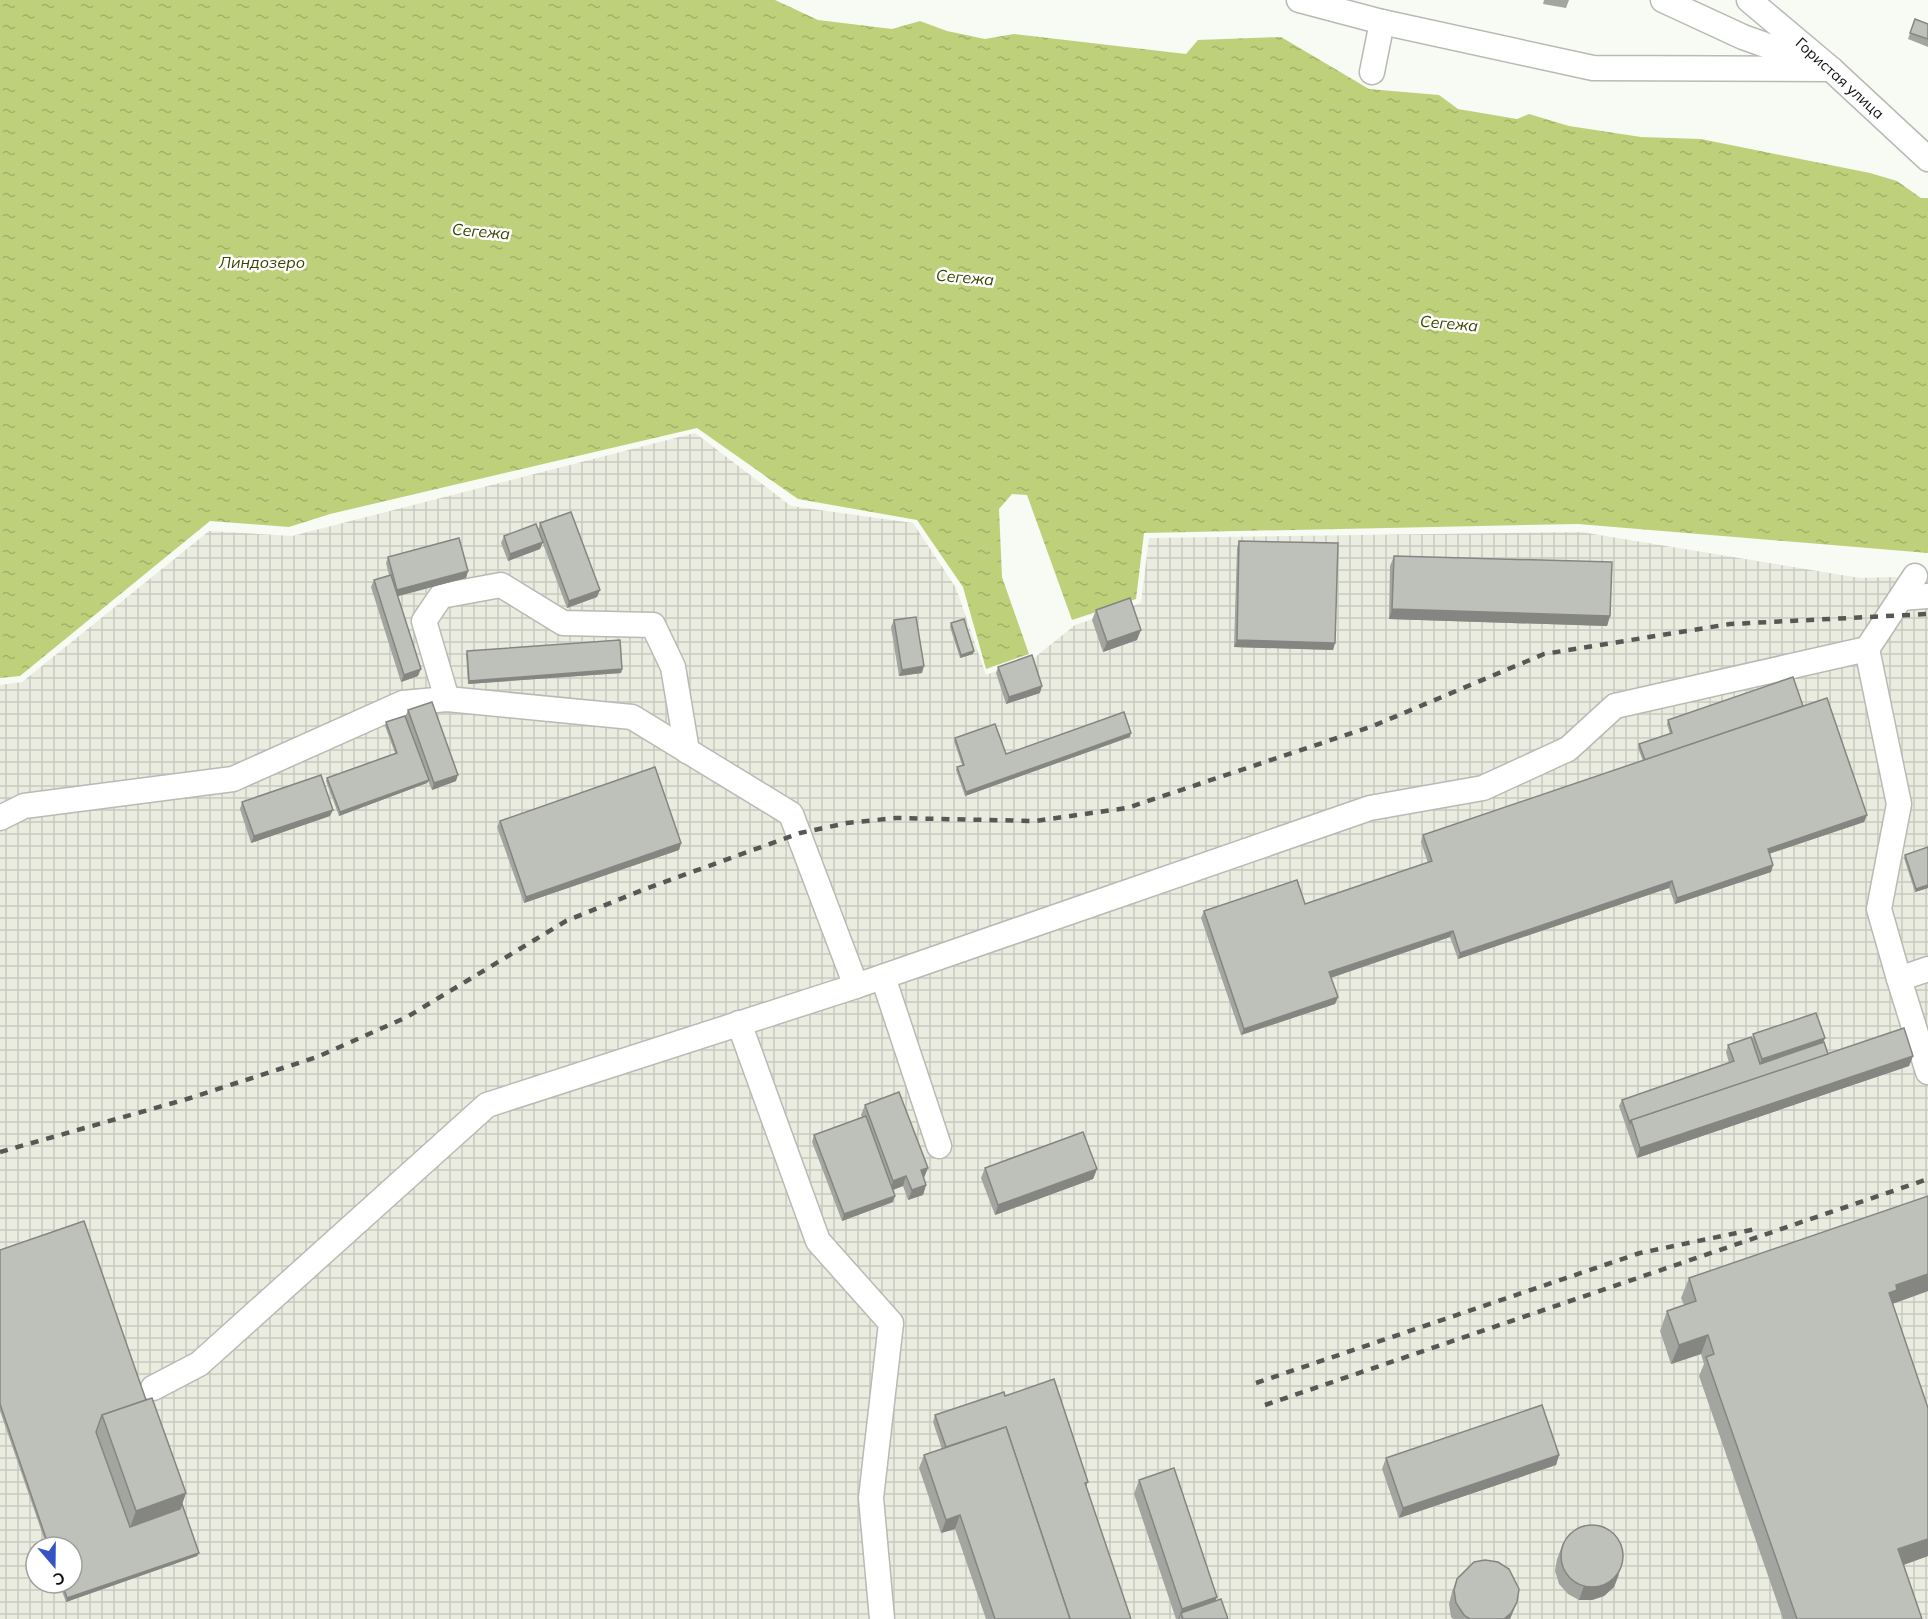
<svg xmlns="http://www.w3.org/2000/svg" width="1928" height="1619" font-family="Mulish,sans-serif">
  <defs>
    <pattern id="industrial-grid" width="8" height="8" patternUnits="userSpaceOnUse" patternTransform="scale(1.5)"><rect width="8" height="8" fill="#eaece0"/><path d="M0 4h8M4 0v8" fill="none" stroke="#c8c9bf"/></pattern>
    <pattern id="water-ripples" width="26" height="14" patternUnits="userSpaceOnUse" patternTransform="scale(1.5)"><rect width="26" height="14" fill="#bed07a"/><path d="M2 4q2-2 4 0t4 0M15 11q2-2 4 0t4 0" fill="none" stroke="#a2b168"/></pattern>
  </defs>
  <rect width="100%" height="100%" fill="#f8faf4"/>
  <path fill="url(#industrial-grid)" fill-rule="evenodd" d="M695 433 791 506 913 523 956 588 986 675 1034 658 1075 625 1141 603 1149 538 1581 532 1860 578 1928 576V1619H0V685L22 682 209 531 292 536ZM36 1547H72V1583H36Z"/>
  <polygon fill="url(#water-ripples)" points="0,0 775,0 818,20 892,29 920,21 947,31 985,39 1014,34 1186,54 1198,40 1281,37 1369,89 1439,95 1458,109 1517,119 1529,114 1569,126 1641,137 1701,139 1870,173 1897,181 1921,198 1928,198 1928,553 1578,524 1144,533 1136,599 1072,620 1027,495 1012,494 999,509 1002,577 1029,654 986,669 963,587 917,520 798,499 697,428 330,514 289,527 210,521 20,676 0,678"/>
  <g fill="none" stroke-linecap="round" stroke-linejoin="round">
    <g stroke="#b8bab4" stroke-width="27">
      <g id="minor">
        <polyline points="1299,0 1382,22 1593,68 1831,69"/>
        <polyline points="1663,0 1743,37 1815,63"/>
        <polyline points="1749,0 1831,69 1928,159"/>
        <polyline points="1372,72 1382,22"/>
        <polyline points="1901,598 1928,596"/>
        <polyline points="1867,649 1899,804 1879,909 1899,979"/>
        <polyline points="447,699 424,621 441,596 501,585 563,623 653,625 673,667 687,751"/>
        <polyline points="0,818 24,806 233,779 403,703 447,699 632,717 791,814 856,986 487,1105 199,1364 153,1388"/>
        <polyline points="1928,969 1899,979 1928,1072"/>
        <polyline points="883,977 939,1146"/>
        <polyline points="856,986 1370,808 1483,788 1568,749 1615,706 1867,649 1915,576"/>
        <polyline points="739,1023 818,1241 891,1323 871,1498 882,1619"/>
      </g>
    </g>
    <use href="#minor" stroke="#fff" stroke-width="24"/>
    <g stroke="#575855" stroke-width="4.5" stroke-dasharray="8 8" stroke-linecap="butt">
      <polyline points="0,1152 187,1099 317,1057 407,1017 566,921 645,889 800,833 847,823 896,818 1035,821 1127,808 1373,726 1544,654 1730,624 1928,614"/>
      <polyline points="1256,1383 1640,1253 1756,1229"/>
      <polyline points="1265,1405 1928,1179"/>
    </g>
  </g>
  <g fill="#a3a5a0">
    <polygon points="1544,0 1569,0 1566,8 1543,4"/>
    <polygon points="1915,19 1928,24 1928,47 1908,39"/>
    <polygon points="540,523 597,597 567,608 540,536 543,542 540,549 508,561 501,543 504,536 538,530"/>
    <polygon points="1239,541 1335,643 1333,650 1234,647 1237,548"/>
    <polygon points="1394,556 1610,616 1607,626 1389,619 1390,566"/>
    <polygon points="388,557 468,571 466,578 397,596 418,676 401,682 371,587 374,580 389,575 386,563"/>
    <polygon points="1096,610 1137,640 1103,652 1092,620"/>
    <polygon points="894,620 922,673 899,676 891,627"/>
    <polygon points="951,623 973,654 960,658 950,627"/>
    <polygon points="467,651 622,669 621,673 468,684 466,654"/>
    <polygon points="998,667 1040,693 1006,704 996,673"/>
    <polygon points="1803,706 1867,815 1864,822 1769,854 1773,865 1771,872 1675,904 1669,888 1458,959 1450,937 1331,978 1338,997 1335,1004 1241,1035 1201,918 1204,911 1305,904 1428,863 1421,842 1423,835 1643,761 1638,748 1639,744 1670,734 1667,724 1668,720"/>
    <polygon points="408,710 456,781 432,790 428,781 427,783 339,816 326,781 327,778 395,753 385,726 386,722 405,717"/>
    <polygon points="1130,737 965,796 956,770 957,767 962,765 954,741 955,738 1006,754"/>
    <polygon points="242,802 330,816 251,843 240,809"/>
    <polygon points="500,821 681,843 679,850 524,903 497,827"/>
    <polygon points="1928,847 1928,888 1915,892 1904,858 1905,855"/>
    <polygon points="1753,1034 1823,1042 1828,1054 1913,1056 1909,1066 1637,1158 1619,1106 1622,1100 1729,1063 1726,1052 1728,1045 1752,1039"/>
    <polygon points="865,1105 924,1178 926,1185 923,1195 908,1200 903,1186 893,1190 893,1202 842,1221 812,1142 814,1135 862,1117 861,1115"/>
    <polygon points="985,1168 1097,1169 1093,1179 995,1215 981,1178"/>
    <polygon points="0,1250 146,1400 186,1493 182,1504 197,1556 66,1602 59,1583 72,1583 72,1547 47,1547 0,1411"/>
    <polygon points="1689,1278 1928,1291 1892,1304 1928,1408 1928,1556 1904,1565 1922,1619 1783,1619 1699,1376 1704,1364 1701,1354 1671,1364 1660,1331 1667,1311 1684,1305 1681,1298"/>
    <polygon points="1005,1396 1088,1482 1086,1487 1131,1619 986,1619 955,1529 941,1533 919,1468 924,1455 942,1449 933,1422 935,1415"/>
    <polygon points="1559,1455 1556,1465 1399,1518 1382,1469 1386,1458"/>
    <polygon points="1139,1480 1215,1601 1228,1619 1176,1619 1134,1494"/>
    <polygon points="1562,1546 1619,1575 1614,1587 1604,1596 1592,1600 1579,1600 1568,1594 1559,1584 1555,1571 1557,1559"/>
    <polygon points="1457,1579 1517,1602 1510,1619 1453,1619 1451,1617 1449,1604 1452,1592"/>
  </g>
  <g fill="#858682">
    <polygon points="543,542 540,549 508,561 510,554"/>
    <polygon points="468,571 466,578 395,597 397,590"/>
    <polygon points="600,590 597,597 567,608 569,601"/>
    <polygon points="1392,609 1610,616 1607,626 1389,619"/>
    <polygon points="1141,630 1137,640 1103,652 1107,642"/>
    <polygon points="1237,640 1335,643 1333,650 1234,647"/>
    <polygon points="974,651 973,654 960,658 961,655"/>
    <polygon points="924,666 922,673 899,676 902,670"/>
    <polygon points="421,669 418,676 401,682 404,675"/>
    <polygon points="622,669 621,673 468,684 469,681"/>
    <polygon points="1042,686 1040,693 1006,704 1009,697"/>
    <polygon points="1131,733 1130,737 965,796 966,792"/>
    <polygon points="458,775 456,781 432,790 434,783"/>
    <polygon points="429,780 427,783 339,816 340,812"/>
    <polygon points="333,810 330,816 251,843 254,836"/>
    <polygon points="1867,815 1864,822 1765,855 1768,849"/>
    <polygon points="681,843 679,850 524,903 526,897"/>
    <polygon points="1773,865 1771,872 1675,904 1677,898"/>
    <polygon points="1672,881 1669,888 1458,959 1460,953"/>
    <polygon points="1928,885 1928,888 1915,892 1916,889"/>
    <polygon points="1453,931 1450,937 1327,979 1329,972"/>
    <polygon points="1338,997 1335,1004 1241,1035 1244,1029"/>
    <polygon points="1825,1038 1821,1048 1758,1069 1762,1059"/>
    <polygon points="1913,1056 1909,1066 1637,1158 1640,1148"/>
    <polygon points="928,1168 924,1178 921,1170"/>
    <polygon points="1097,1169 1093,1179 995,1215 998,1205"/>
    <polygon points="906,1176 903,1186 890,1191 893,1181"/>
    <polygon points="926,1185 923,1195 908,1200 912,1190"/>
    <polygon points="895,1196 893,1202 842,1221 844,1214"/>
    <polygon points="1928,1274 1928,1291 1892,1304 1889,1293 1896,1285"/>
    <polygon points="1708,1335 1701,1354 1671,1364 1679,1345"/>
    <polygon points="1559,1455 1556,1465 1399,1518 1403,1508"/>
    <polygon points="186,1493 179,1513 129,1530 136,1511"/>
    <polygon points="960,1515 955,1529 941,1533 946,1520"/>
    <polygon points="1928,1539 1928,1556 1891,1569 1898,1549"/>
    <polygon points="199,1553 197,1556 66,1602 67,1598"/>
    <polygon points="1623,1562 1614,1587 1604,1596 1592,1600 1579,1600 1584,1586"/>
    <polygon points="1217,1597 1212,1610 1181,1613 1179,1619 1178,1619 1182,1609"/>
    <polygon points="1517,1602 1510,1619 1504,1619"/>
  </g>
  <g fill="#bec0ba" stroke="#858682" stroke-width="1.5">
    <polygon points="1915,19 1928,24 1928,39 1910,33"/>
    <polygon points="571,512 600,590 569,601 540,523"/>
    <polygon points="536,524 543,542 510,554 504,536"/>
    <polygon points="459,538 468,571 397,590 388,557"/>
    <polygon points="1239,541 1338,543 1335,643 1237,640"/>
    <polygon points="1394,556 1612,562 1610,616 1392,609"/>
    <polygon points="391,575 421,669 404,675 374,580"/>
    <polygon points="1130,598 1141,630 1107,642 1096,610"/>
    <polygon points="916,617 924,666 902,670 894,620"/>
    <polygon points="964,619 974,651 961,655 951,623"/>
    <polygon points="620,640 622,669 469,681 467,651"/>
    <polygon points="1032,655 1042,686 1009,697 998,667"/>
    <polygon points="1793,677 1803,706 1645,760 1639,744 1672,733 1668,720"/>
    <polygon points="1827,698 1867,815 1768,849 1773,865 1677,898 1672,881 1460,953 1453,931 1329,972 1338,997 1244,1029 1204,911 1297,880 1305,904 1432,861 1423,835"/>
    <polygon points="432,702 458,775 434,783 408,710"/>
    <polygon points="1124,712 1131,733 966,792 957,767 964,765 955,738 995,724 1006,754"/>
    <polygon points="405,716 429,780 340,812 327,778 397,753 386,722"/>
    <polygon points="655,767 681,843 526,897 500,821"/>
    <polygon points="321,775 333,810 254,836 242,802"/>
    <polygon points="1928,847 1928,885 1916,889 1905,855"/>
    <polygon points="1816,1013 1825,1038 1762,1059 1753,1034"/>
    <polygon points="1904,1028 1913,1056 1640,1148 1631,1120"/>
    <polygon points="1751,1037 1760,1064 1824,1042 1828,1054 1631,1120 1630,1123 1622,1100 1734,1061 1728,1045"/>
    <polygon points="899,1092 928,1168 921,1170 926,1185 912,1190 906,1176 893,1181 865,1105"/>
    <polygon points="866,1116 895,1196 844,1214 814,1135"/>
    <polygon points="1083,1132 1097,1169 998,1205 985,1168"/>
    <polygon points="1928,1196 1928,1274 1896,1285 1897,1290 1889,1293 1928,1408 1928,1539 1898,1549 1922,1619 1797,1619 1706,1357 1714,1354 1708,1335 1679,1345 1667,1311 1696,1301 1689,1278"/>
    <polygon points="84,1221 146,1400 102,1415 96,1432 130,1527 180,1509 182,1504 199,1553 67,1598 62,1583 72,1583 72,1547 49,1547 0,1404 0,1250"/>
    <polygon points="1054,1379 1088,1482 1085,1483 1131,1619 1070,1619 1006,1427 946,1447 935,1415 1004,1392 1005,1396"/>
    <polygon points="152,1398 186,1493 136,1511 102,1415"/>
    <polygon points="1542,1405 1559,1455 1403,1508 1386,1458"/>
    <polygon points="1006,1427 1070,1619 995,1619 960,1515 946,1520 924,1455"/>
    <polygon points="1174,1468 1217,1597 1182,1609 1139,1480"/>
    <circle cx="1592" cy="1556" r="31"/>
    <polygon points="1485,1560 1498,1562 1509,1569 1519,1589 1517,1602 1511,1613 1504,1619 1470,1619 1464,1615 1456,1603 1454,1590 1457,1579 1474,1562"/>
    <polygon points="1221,1599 1228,1619 1183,1619 1181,1613"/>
  </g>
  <g text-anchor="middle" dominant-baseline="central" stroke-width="5" stroke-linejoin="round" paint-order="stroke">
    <g font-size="15" fill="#0e0f0d" stroke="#fff">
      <text transform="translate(1840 78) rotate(42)">Гористая улица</text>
    </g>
    <g font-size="16" font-style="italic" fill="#3b4501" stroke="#fff">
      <text transform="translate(481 231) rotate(5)">Сегежа</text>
      <text x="262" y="262">Линдозеро</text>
      <text transform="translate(965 277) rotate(5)">Сегежа</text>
      <text transform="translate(1449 323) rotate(5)">Сегежа</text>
    </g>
  </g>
  <g transform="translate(54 1565) rotate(160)"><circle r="28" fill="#ffffff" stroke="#9f9f9e" stroke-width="1.5"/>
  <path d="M0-4.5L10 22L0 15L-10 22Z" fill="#3453c4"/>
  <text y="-9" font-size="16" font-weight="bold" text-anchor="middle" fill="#0e0f0d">С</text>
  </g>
</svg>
